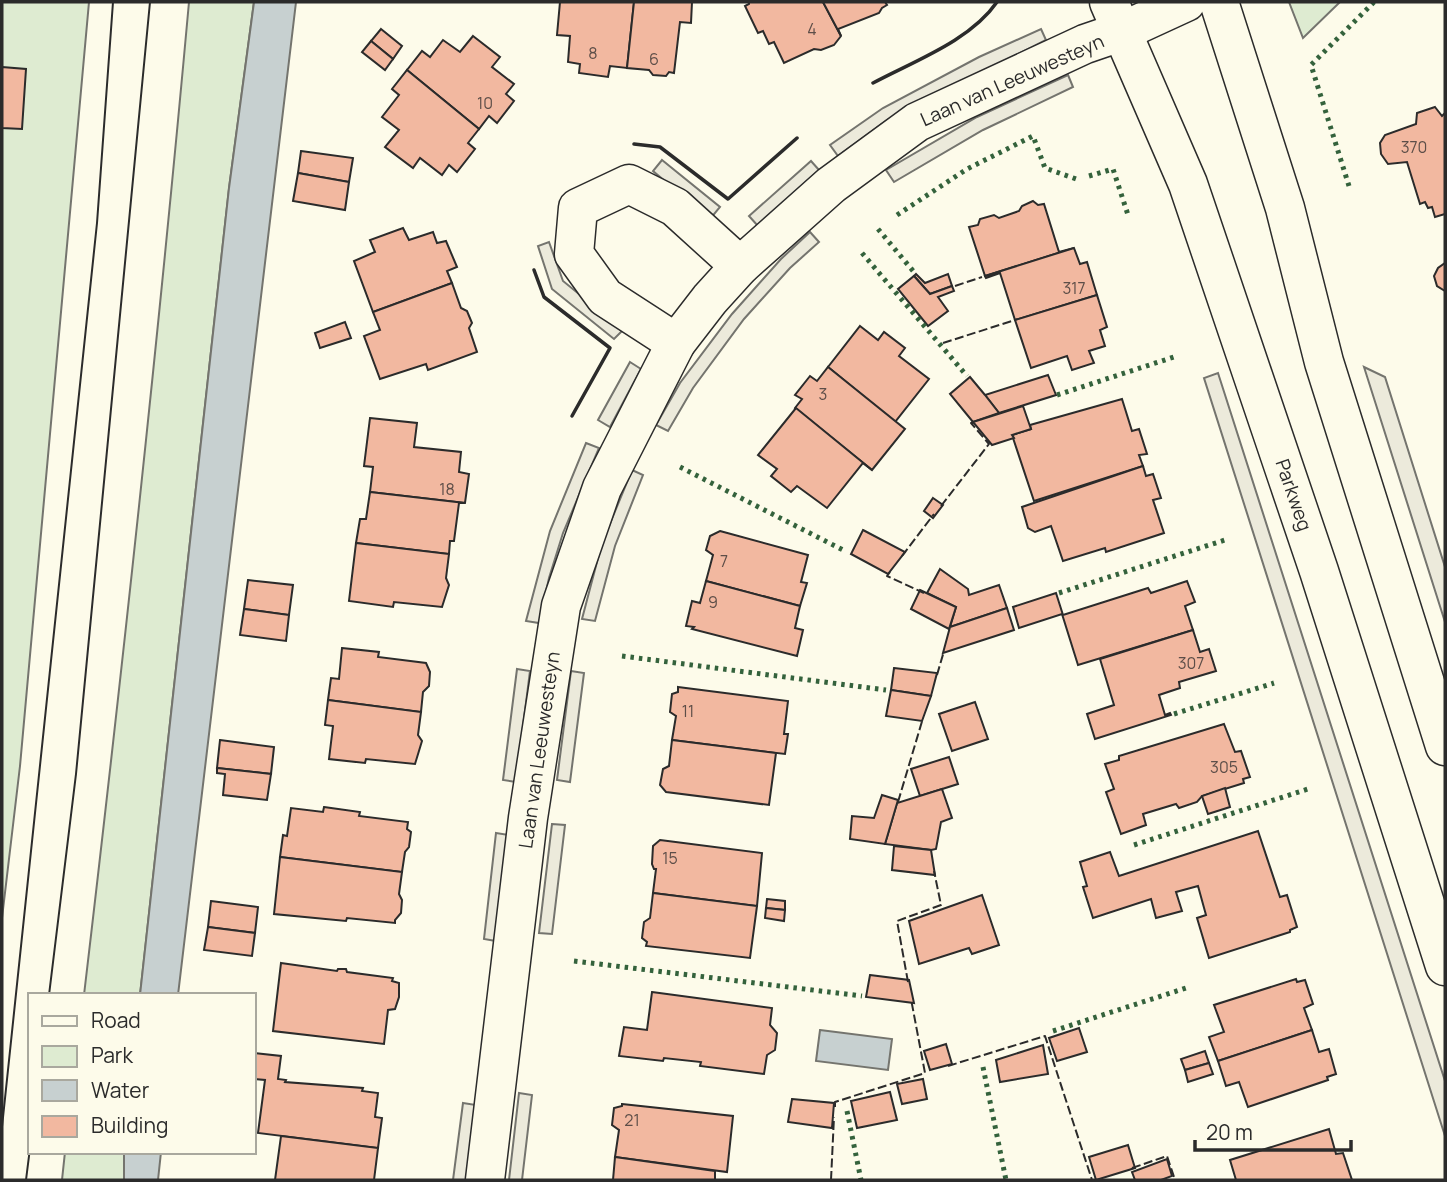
<svg xmlns="http://www.w3.org/2000/svg" width="1447" height="1182" font-family="Manrope,sans-serif">
  <rect width="100%" height="100%" fill="#fdfbea"/>
  <g fill="#deebd1" stroke="#74746e" stroke-width="2">
    <polygon points="2,2 89,2 20,766 2,918"/>
    <path d="M189 2H254L229 188 140 995H84C123 664 159 333 189 2Z"/>
    <polygon points="1289,2 1340,2 1303,38"/>
    <polygon points="65,1152 124,1152 124,1180 62,1180"/>
  </g>
  <g fill="#eceadb" stroke="#74746e" stroke-width="2">
    <polygon points="1041,29 1046,40 887,120 838,156 830,145 883,108 979,57"/>
    <polygon points="1068,75 1073,87 983,130 894,182 886,170 977,117"/>
    <polygon points="662,160 720,207 710,219 653,171"/>
    <polygon points="811,161 819,170 758,226 749,216"/>
    <polygon points="810,232 819,242 790,268 744,319 693,388 668,431 656,425 680,383 732,314 781,259"/>
    <polygon points="549,242 563,281 623,330 614,339 552,289 538,246"/>
    <polygon points="630,362 641,369 610,427 598,420"/>
    <polygon points="1364,367 1385,377 1445,567 1445,622"/>
    <polygon points="1218,373 1445,1081 1445,1136 1204,378"/>
    <polygon points="586,443 599,448 563,533 549,578 539,623 526,621 550,531"/>
    <polygon points="632,470 643,475 615,546 595,621 582,619 602,543"/>
    <polygon points="517,669 530,671 516,782 503,780"/>
    <polygon points="571,671 584,673 570,782 557,780"/>
    <polygon points="552,824 565,825 552,934 539,933"/>
    <polygon points="496,833 509,835 496,941 484,939"/>
    <polygon points="519,1093 532,1095 522,1180 509,1180"/>
    <polygon points="463,1103 476,1105 466,1180 453,1180"/>
  </g>
  <g fill="#c7d0d0" stroke="#74746e" stroke-width="2">
    <polygon points="254,2 296,2 178,995 140,995 229,188"/>
    <polygon points="820,1030 892,1039 888,1070 816,1061"/>
    <polygon points="124,1152 161,1152 158,1180 124,1180"/>
  </g>
  <g fill="#f2b8a0" stroke="#2b2b2b" stroke-width="2">
    <polygon points="560,2 634,2 627,68 610,66 608,77 579,73 580,64 568,62 570,36 557,35"/>
    <polygon points="634,2 692,2 691,23 680,22 674,73 669,72 666,76 653,75 649,70 627,68"/>
    <polygon points="749,2 823,2 841,36 834,45 821,50 814,49 784,63 774,42 769,44 763,31 758,33 745,6 749,4"/>
    <polygon points="823,2 885,2 887,5 882,8 879,13 838,29 841,36"/>
    <polygon points="381,29 402,46 393,59 371,41"/>
    <polygon points="473,36 500,57 492,67 514,84 506,94 514,101 497,123 489,116 479,129 407,70 422,51 430,57 443,40 460,52"/>
    <polygon points="371,41 393,59 385,70 362,52"/>
    <polygon points="2,67 26,69 22,129 2,128"/>
    <polygon points="407,70 479,129 468,143 475,149 457,172 449,165 442,175 420,158 413,168 385,147 399,130 382,117 399,95 392,89"/>
    <polygon points="1435,107 1442,116 1445,113 1445,214 1435,217 1432,207 1428,208 1425,202 1420,204 1407,162 1388,164 1381,154 1380,143 1385,135 1416,124 1417,113"/>
    <polygon points="301,151 353,158 349,182 298,173"/>
    <polygon points="298,173 349,182 345,210 293,201"/>
    <polygon points="1033,201 1038,205 1044,204 1059,252 1074,248 985,276 969,227 978,225 980,219 994,215 999,218 1019,211 1022,206"/>
    <polygon points="403,228 409,240 433,232 437,243 446,241 457,267 447,271 452,283 373,312 354,261 375,252 370,240"/>
    <polygon points="1074,248 1080,264 1087,262 1097,295 1015,320 1000,273 986,278 985,276"/>
    <polygon points="1445,263 1445,291 1437,286 1434,276 1438,268"/>
    <polygon points="916,274 925,283 948,274 952,286 930,294 914,276"/>
    <polygon points="914,276 930,294 952,286 954,291 938,297 948,311 928,326 898,289"/>
    <polygon points="452,283 461,308 467,311 472,323 469,328 477,352 428,370 426,364 380,379 364,336 380,330 373,312"/>
    <polygon points="1097,295 1107,327 1100,330 1105,346 1089,351 1094,363 1072,370 1067,356 1031,368 1015,320"/>
    <polygon points="345,322 351,338 320,348 315,333"/>
    <polygon points="860,326 878,340 884,332 905,348 899,356 929,379 895,422 828,367"/>
    <polygon points="828,367 905,429 872,470 795,408 802,399 795,395 810,376 817,381"/>
    <polygon points="1048,375 1056,395 999,413 985,395"/>
    <polygon points="970,377 985,395 999,413 973,422 950,394"/>
    <polygon points="1122,399 1132,431 1139,429 1147,454 1139,455 1143,466 1034,501 1012,435 1031,429 1030,425"/>
    <polygon points="1023,406 1031,429 1012,435 1014,438 992,445 973,422"/>
    <polygon points="796,408 872,470 863,463 827,508 797,486 791,492 771,476 777,469 758,455"/>
    <polygon points="370,418 417,423 414,447 461,452 459,472 469,474 465,503 370,492 373,467 364,466"/>
    <polygon points="1143,466 1146,476 1153,474 1161,498 1153,500 1164,533 1106,552 1105,548 1063,561 1051,526 1035,532 1028,528 1022,507"/>
    <polygon points="370,492 465,503 459,503 454,541 450,541 449,554 356,543 360,519 366,519"/>
    <polygon points="933,498 943,505 933,518 924,511"/>
    <polygon points="863,530 905,552 888,574 851,554"/>
    <polygon points="720,531 808,555 801,582 807,583 800,606 706,581 713,555 706,550 710,536"/>
    <polygon points="356,543 449,554 446,578 449,585 442,607 394,602 393,607 349,601"/>
    <polygon points="940,569 968,589 969,595 999,585 1007,608 950,627 956,607 927,593"/>
    <polygon points="248,580 293,585 289,615 244,609"/>
    <polygon points="706,581 800,606 795,628 803,630 797,656 692,629 694,627 686,626 692,601 700,603"/>
    <polygon points="1187,581 1195,602 1185,606 1193,630 1078,665 1062,614 1019,628 1013,607 1056,593 1063,615 1148,588 1151,593"/>
    <polygon points="920,590 956,607 949,629 911,609"/>
    <polygon points="1007,608 1014,630 943,653 950,627"/>
    <polygon points="244,609 289,615 286,641 240,635"/>
    <polygon points="1193,630 1200,652 1209,649 1216,671 1179,682 1180,688 1159,695 1165,715 1170,713 1171,715 1095,739 1087,714 1114,705 1100,659"/>
    <polygon points="342,648 379,652 378,657 426,663 430,672 429,686 423,692 421,712 328,700 331,678 339,679"/>
    <polygon points="894,668 937,673 931,696 891,690"/>
    <polygon points="678,687 788,701 784,734 788,734 785,754 672,740 676,716 670,712 672,694 678,692"/>
    <polygon points="891,690 931,696 922,721 886,716"/>
    <polygon points="328,700 421,712 418,735 422,741 415,764 366,759 365,763 329,759 333,726 325,725"/>
    <polygon points="975,702 988,739 952,751 939,714"/>
    <polygon points="1224,724 1235,752 1241,751 1250,777 1243,779 1244,783 1202,796 1197,802 1179,808 1176,804 1143,814 1146,825 1121,834 1106,792 1114,789 1105,764 1119,760 1119,756"/>
    <polygon points="220,740 274,747 271,774 217,768"/>
    <polygon points="672,740 776,753 769,805 666,792 660,785 663,769 669,766"/>
    <polygon points="949,757 958,784 920,796 911,769"/>
    <polygon points="217,768 271,774 267,800 223,795 225,774 217,773"/>
    <polygon points="1225,788 1230,807 1208,814 1202,796"/>
    <polygon points="942,789 952,818 941,822 936,849 931,850 885,844 897,803"/>
    <polygon points="882,795 898,800 885,844 850,839 852,816 874,818"/>
    <polygon points="324,807 360,812 359,816 408,822 407,829 411,832 409,847 405,852 402,872 280,857 283,835 287,836 291,808 323,812"/>
    <polygon points="1258,831 1280,897 1287,895 1297,927 1290,930 1290,932 1209,958 1197,918 1206,915 1198,886 1176,892 1182,911 1156,918 1151,899 1093,918 1083,887 1087,886 1080,862 1110,852 1119,876"/>
    <polygon points="660,840 762,853 757,906 653,893 656,869 654,869 652,864 653,846"/>
    <polygon points="894,846 931,850 935,875 892,870"/>
    <polygon points="280,857 402,872 399,894 402,900 401,913 395,920 395,923 347,918 346,921 274,914"/>
    <polygon points="653,893 757,906 750,958 646,946 647,942 642,938 644,922 650,918"/>
    <polygon points="982,895 999,945 972,954 969,948 919,964 909,921"/>
    <polygon points="767,899 785,901 785,910 766,908"/>
    <polygon points="211,901 258,907 255,933 208,927"/>
    <polygon points="766,908 785,910 784,921 765,918"/>
    <polygon points="208,927 255,933 252,956 204,950"/>
    <polygon points="281,963 337,971 338,969 346,969 347,972 393,978 392,981 399,983 399,997 395,1009 388,1010 384,1044 273,1031"/>
    <polygon points="870,975 909,980 914,1003 866,997"/>
    <polygon points="1296,979 1297,982 1305,980 1313,1004 1304,1008 1312,1030 1218,1061 1209,1037 1224,1032 1214,1005"/>
    <polygon points="652,992 772,1008 770,1025 777,1033 775,1050 767,1055 764,1074 700,1066 701,1062 664,1058 663,1061 619,1056 624,1027 647,1030"/>
    <polygon points="1079,1028 1087,1052 1057,1061 1049,1038"/>
    <polygon points="1312,1030 1319,1052 1329,1049 1336,1074 1327,1077 1328,1080 1248,1107 1239,1082 1226,1086 1218,1061"/>
    <polygon points="946,1044 952,1064 930,1070 924,1051"/>
    <polygon points="1043,1045 1048,1074 1000,1082 996,1060"/>
    <polygon points="1205,1051 1209,1063 1185,1070 1181,1059"/>
    <polygon points="254,1053 281,1056 278,1079 286,1080 285,1082 363,1088 362,1091 378,1093 375,1117 382,1118 378,1148 258,1133 265,1080 254,1079"/>
    <polygon points="1209,1063 1213,1074 1188,1082 1185,1070"/>
    <polygon points="923,1079 927,1099 902,1104 897,1084"/>
    <polygon points="890,1092 897,1120 857,1128 851,1101"/>
    <polygon points="792,1099 834,1103 832,1128 788,1122"/>
    <polygon points="622,1104 733,1116 727,1172 615,1157 619,1130 612,1125 614,1108 622,1106"/>
    <polygon points="1329,1129 1336,1154 1343,1153 1352,1180 1236,1180 1230,1160"/>
    <polygon points="281,1136 378,1148 374,1180 275,1180"/>
    <polygon points="1128,1145 1135,1168 1096,1180 1089,1157"/>
    <polygon points="615,1157 715,1171 715,1180 613,1180"/>
    <polygon points="1167,1159 1172,1176 1161,1180 1135,1180 1132,1172"/>
  </g>
  <g fill="none" stroke-linecap="round" stroke-linejoin="round">
    <g stroke="#2b2b2b" stroke-width="41">
      <g id="minor">
        <polyline points="1109,2 1188,184 1319,571 1445,966"/>
        <polyline points="1219,2 1285,208 1324,362 1445,746"/>
        <polyline points="676,343 605,297 574,254 578,208 629,184 675,207 740,266"/>
        <polyline points="485,1180 528,818 561,606 602,488 676,343 710,299 740,266 831,185 917,122 1085,44 1123,31 1186,2"/>
      </g>
    </g>
    <use href="#minor" stroke="#fdfbea" stroke-width="38"/>
    <g stroke="#2b2b2b" stroke-width="2">
      <polyline points="49,995 76,774 150,2"/>
      <polyline points="2,1127 97,223 113,2"/>
      <polyline points="26,1180 30,1148"/>
    </g>
    <g stroke="#34623c" stroke-width="5" stroke-dasharray="3.5 5" stroke-linecap="butt">
      <polyline points="1089,176 1113,169 1129,218"/>
      <polyline points="1349,186 1311,65 1374,2"/>
      <polyline points="897,215 967,169 1033,136 1045,168 1079,180"/>
      <polyline points="878,229 914,272"/>
      <polyline points="862,253 967,376"/>
      <polyline points="1057,395 1174,357"/>
      <polyline points="680,467 845,551"/>
      <polyline points="1059,593 1228,539"/>
      <polyline points="622,656 886,690"/>
      <polyline points="1174,714 1274,683"/>
      <polyline points="1134,845 1308,789"/>
      <polyline points="574,961 862,996"/>
      <polyline points="1053,1031 1186,988"/>
      <polyline points="983,1067 1006,1180"/>
      <polyline points="847,1111 861,1180"/>
    </g>
    <g stroke="#2b2b2b" stroke-width="2" stroke-dasharray="9 3.5" stroke-linecap="butt">
      <polyline points="955,286 982,277"/>
      <polyline points="943,343 1012,321"/>
      <polyline points="941,506 989,444 971,423 977,421"/>
      <polyline points="902,556 934,514"/>
      <polyline points="890,572 887,576 924,593"/>
      <polyline points="937,675 944,651"/>
      <polyline points="898,802 923,718"/>
      <polyline points="908,982 897,921 941,905 934,871"/>
      <polyline points="948,1066 1045,1036 1092,1180"/>
      <polyline points="835,1107 835,1102 925,1073 911,999"/>
      <polyline points="1132,1168 1167,1156 1175,1180"/>
      <polyline points="831,1180 834,1117"/>
    </g>
    <g stroke="#2b2b2b" stroke-width="3.5">
      <path d="M873 83C914 61 970 41 997 2"/>
      <polyline points="634,144 660,147 728,199 797,138"/>
      <polyline points="534,270 544,297 610,348 572,416"/>
    </g>
  </g>
  <g text-anchor="middle" dominant-baseline="central" stroke-width="5" stroke-linejoin="round" paint-order="stroke">
    <g font-size="16" fill="#5d4e48">
      <text x="812" y="29">4</text>
      <text x="593" y="53">8</text>
      <text x="654" y="59">6</text>
      <text x="485" y="103">10</text>
      <text x="1414" y="147">370</text>
      <text x="1074" y="288">317</text>
      <text x="823" y="394">3</text>
      <text x="447" y="489">18</text>
      <text x="724" y="561">7</text>
      <text x="713" y="602">9</text>
      <text x="1191" y="663">307</text>
      <text x="688" y="711">11</text>
      <text x="1224" y="767">305</text>
      <text x="670" y="858">15</text>
      <text x="632" y="1120">21</text>
    </g>
    <g font-size="19" fill="#2b2b2b" stroke="#fdfbea">
      <text transform="translate(1012 80) rotate(-24)">Laan van Leeuwesteyn</text>
      <text transform="translate(1294 495) rotate(71)">Parkweg</text>
      <text transform="translate(539 750) rotate(-82)">Laan van Leeuwesteyn</text>
    </g>
  </g>
  <rect width="1447" height="1182" fill="none" stroke="#2b2b2b" stroke-width="7"/>
  <rect x="28" y="993" width="228" height="161" fill="#fdfbea" stroke="#a9a89e" stroke-width="2"/>
  <rect x="42" y="1016" width="35" height="10" fill="#fdfbea" stroke="#a9a89e" stroke-width="2"/>
  <text x="91" y="1028" font-size="21" fill="#2b2b2b">Road</text>
  <rect x="42" y="1046" width="35" height="21" fill="#deebd1" stroke="#a9a89e" stroke-width="2"/>
  <text x="91" y="1063" font-size="21" fill="#2b2b2b">Park</text>
  <rect x="42" y="1080" width="35" height="21" fill="#c7d0d0" stroke="#a9a89e" stroke-width="2"/>
  <text x="91" y="1098" font-size="21" fill="#2b2b2b">Water</text>
  <rect x="42" y="1116" width="35" height="21" fill="#f2b8a0" stroke="#a9a89e" stroke-width="2"/>
  <text x="91" y="1133" font-size="21" fill="#2b2b2b">Building</text>
  <path d="M1195 1140v10h156v-10" fill="none" stroke="#2b2b2b" stroke-width="3.5"/>
  <text x="1206" y="1140" font-size="21" fill="#2b2b2b" stroke="#fdfbea" stroke-width="5" paint-order="stroke">20 m</text>
</svg>
